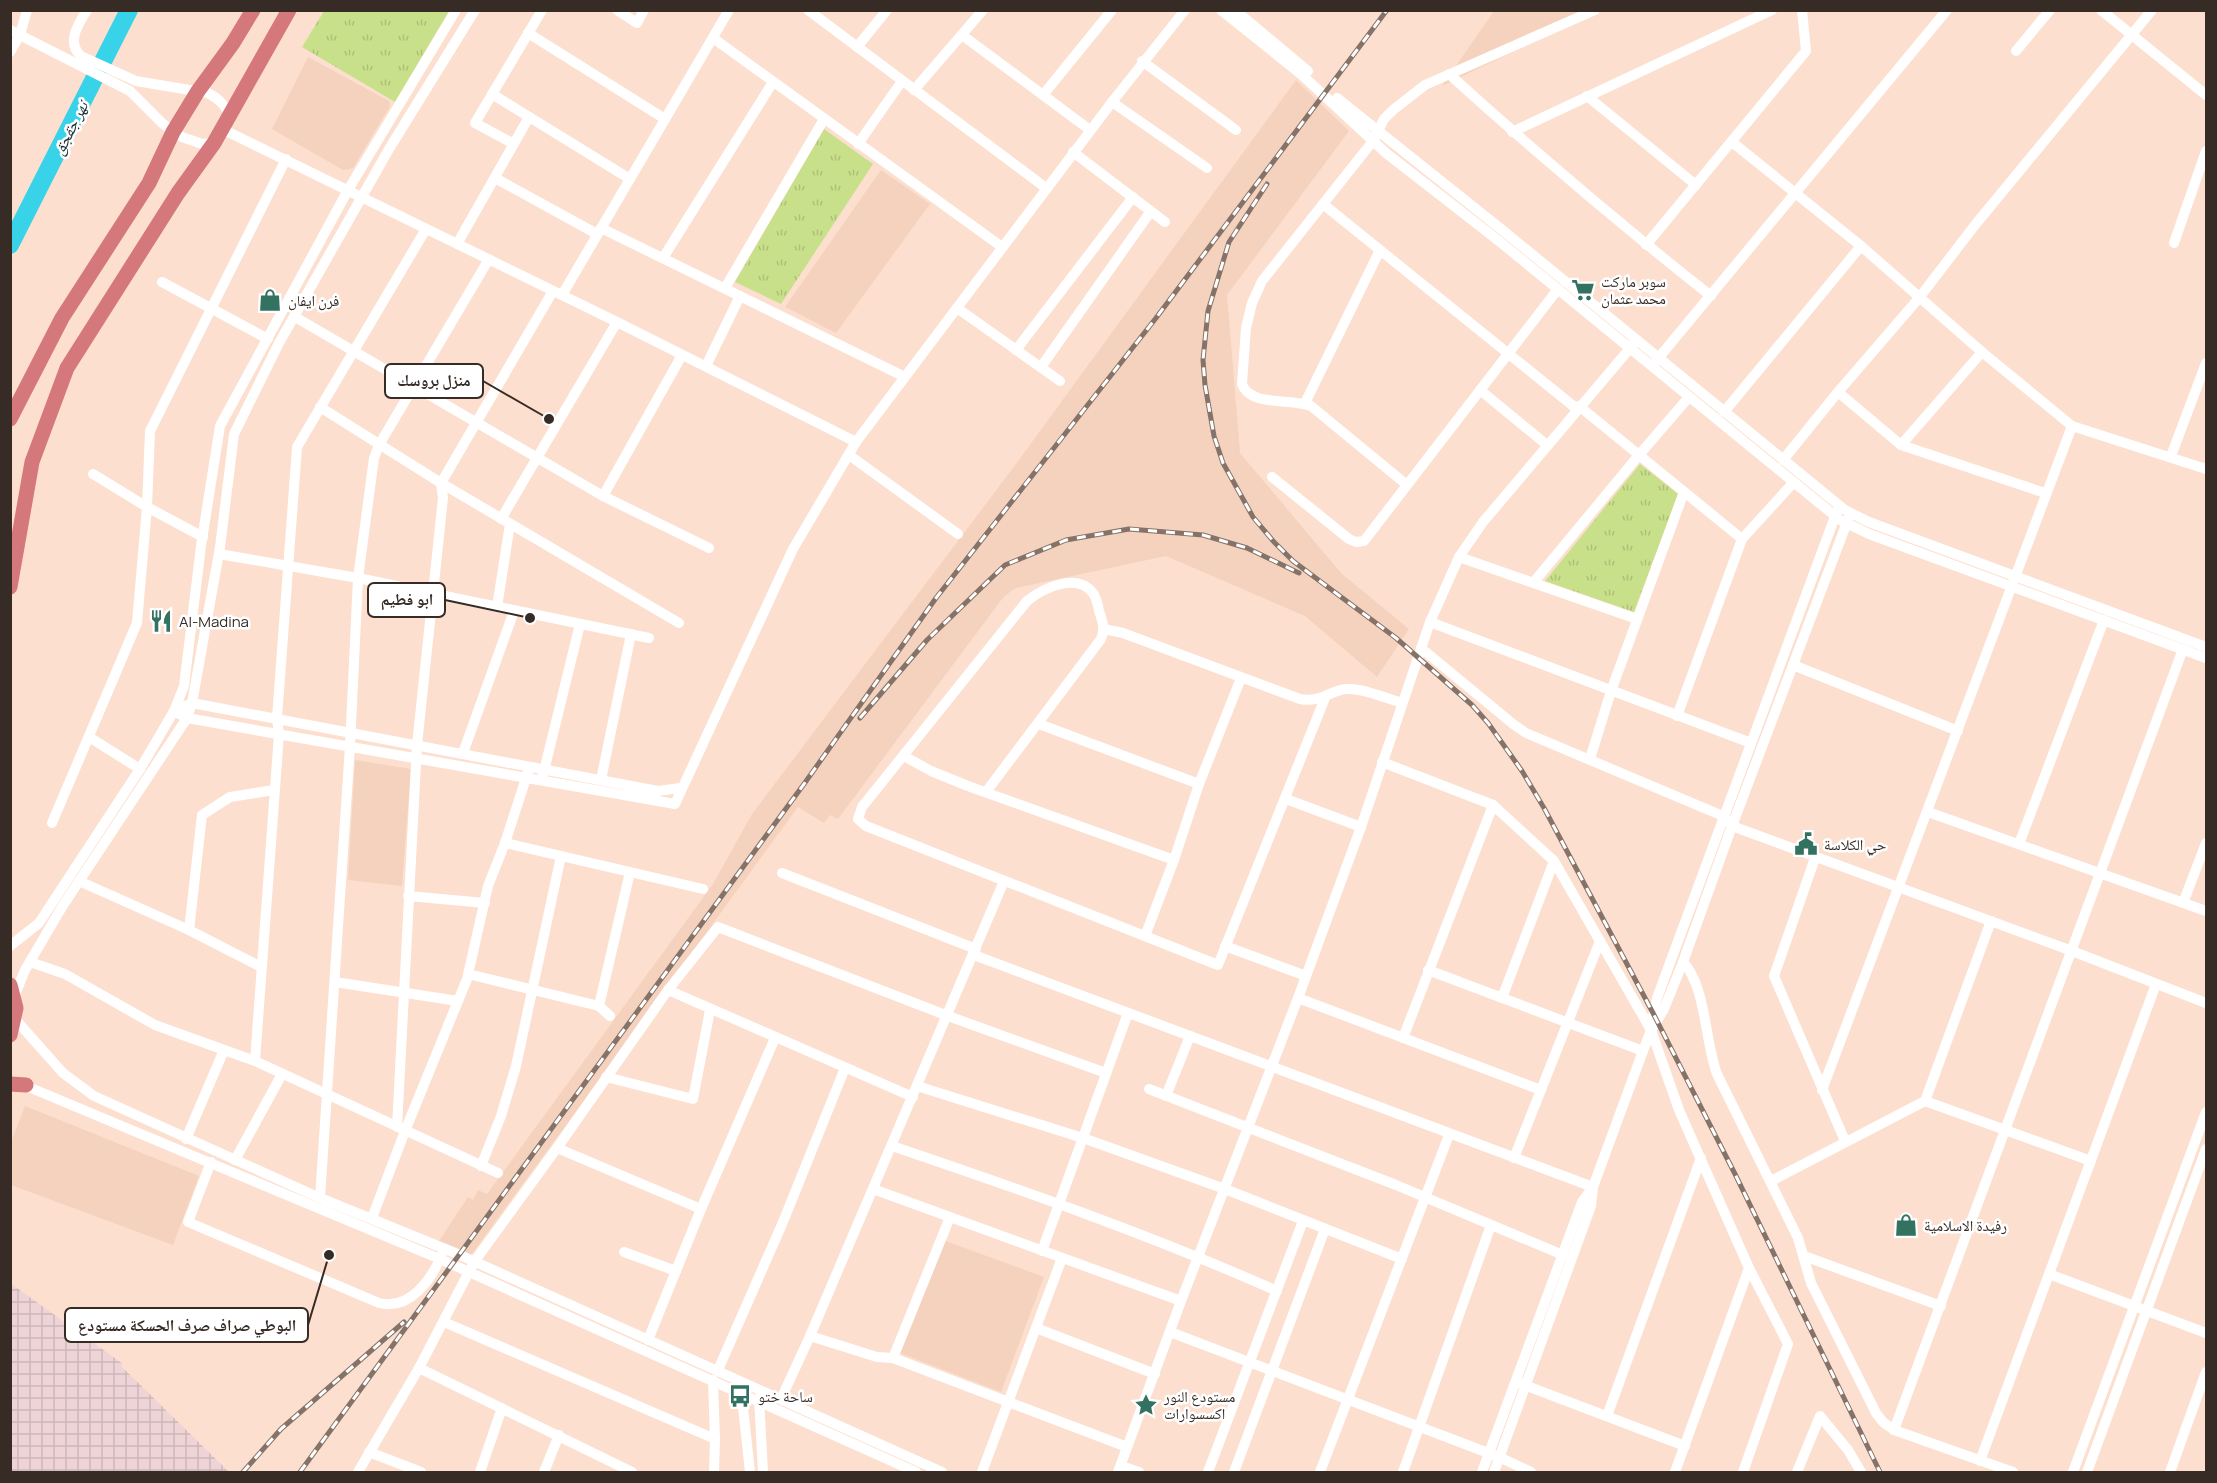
<svg xmlns="http://www.w3.org/2000/svg" width="2217" height="1483" font-family="Manrope,'Noto Naskh Arabic',sans-serif">
  <defs>
    <pattern id="industrial-grid" width="8" height="8" patternUnits="userSpaceOnUse" patternTransform="scale(1.5)"><rect width="8" height="8" fill="#efd4d7"/><path d="M0 4h8M4 0v8" fill="none" stroke="#ceb6b8"/></pattern>
    <pattern id="grass-tufts" width="24" height="20" patternUnits="userSpaceOnUse" patternTransform="scale(1.5)"><rect width="24" height="20" fill="#c9e08b"/><path d="M3 7l-1-3M5 7V3M7 7l1-3M15 17l-1-3M17 17v-4M19 17l1-3" fill="none" stroke="#adc078"/></pattern>
  </defs>
  <rect width="100%" height="100%" fill="#fcdfce"/>
  <g fill="#f5d2bd">
    <polygon points="1494,11 1598,11 1442,86"/>
    <polygon points="308,57 389,101 390,106 353,168 343,170 272,129"/>
    <polygon points="1296,80 1349,131 1227,295 1240,453 1341,573 1409,629 1377,677 1305,616 1166,556 1016,588 1011,591 1002,599 838,819 830,815 824,823 798,807 471,1255 439,1241 468,1197 473,1200 478,1190 487,1194 713,884 752,814 1013,468"/>
    <polygon points="881,170 930,204 836,333 785,307"/>
    <polygon points="355,760 411,769 402,886 348,880"/>
    <polygon points="25,1106 199,1176 173,1245 11,1185 11,1142"/>
    <polygon points="943,1240 1044,1277 1001,1392 900,1353"/>
  </g>
  <polygon fill="url(#industrial-grid)" points="10,1283 123,1364 121,1366 229,1472 11,1472"/>
  <g fill="url(#grass-tufts)">
    <polygon points="324,11 449,11 395,102 302,47"/>
    <polygon points="824,129 873,164 781,304 735,282"/>
    <polygon points="1640,464 1678,494 1634,612 1545,581"/>
  </g>
  <g fill="none" stroke-linecap="round" stroke-linejoin="round">
    <polyline stroke="#38d3e9" stroke-width="18" points="10,245 129,10"/>
    <g stroke="#fff" stroke-width="10">
      <path d="M87 10C78 24 66 43 81 56L136 81 208 93C219 99 225 105 230 116"/>
      <polyline points="617,10 637,23 644,10"/>
      <polyline points="808,10 1046,188"/>
      <polyline points="1221,10 1302,75 1386,153 1499,241 1840,520 1869,534 2206,658"/>
      <polyline points="1235,10 1308,71"/>
      <polyline points="2101,10 2206,95"/>
      <polyline points="10,30 130,91 163,124 182,137 202,144 214,143"/>
      <polyline points="528,33 665,119"/>
      <polyline points="962,35 1090,130"/>
      <polyline points="713,38 1002,247"/>
      <polyline points="857,47 887,10"/>
      <polyline points="2016,51 2050,10"/>
      <polyline points="10,52 20,35 27,10"/>
      <polyline points="1142,61 1236,130"/>
      <path d="M1449 74C1534 151 1621 225 1711 296"/>
      <polyline points="914,90 983,10"/>
      <polyline points="492,94 630,179"/>
      <polyline points="1043,95 1112,10"/>
      <polyline points="1587,96 1696,185"/>
      <polyline points="1337,98 1506,233 1845,510 1869,522 2206,647"/>
      <polyline points="1112,102 1207,168"/>
      <polyline points="222,129 617,322 856,442"/>
      <polyline points="1512,132 1772,10"/>
      <polyline points="1732,142 1861,246 1982,352 2072,426 2206,469"/>
      <polyline points="514,144 475,123 542,10"/>
      <polyline points="858,144 902,81"/>
      <polyline points="1073,152 1165,222"/>
      <polyline points="495,178 597,234"/>
      <polyline points="1323,204 1577,409"/>
      <polyline points="601,228 905,377"/>
      <polyline points="2174,243 2206,151"/>
      <polyline points="457,244 529,117"/>
      <polyline points="1646,245 1806,51 1802,10"/>
      <polyline points="663,258 773,82"/>
      <polyline points="162,282 268,339"/>
      <polyline points="725,288 824,119"/>
      <polyline points="562,295 729,10"/>
      <polyline points="957,308 1060,381"/>
      <polyline points="295,317 603,496 709,548"/>
      <polyline points="1016,350 1133,197"/>
      <polyline points="1656,361 1947,10"/>
      <polyline points="706,366 740,296"/>
      <polyline points="1041,367 1151,211"/>
      <polyline points="1480,390 1547,445"/>
      <polyline points="1838,392 1901,445 2045,493"/>
      <polyline points="1305,403 1380,250"/>
      <polyline points="1579,406 1742,539"/>
      <polyline points="320,407 441,483 679,623"/>
      <polyline points="1724,412 1861,246"/>
      <polyline points="1901,445 1982,352"/>
      <polyline points="849,455 958,534"/>
      <polyline points="2171,456 2206,363"/>
      <polyline points="1783,460 1838,392 1919,298 1975,225 2152,10"/>
      <polyline points="93,474 147,507 203,537"/>
      <polyline points="1272,477 1349,539 1356,542 1364,541 1558,289"/>
      <path d="M1407 485 1311 406C1291 398 1250 407 1242 384L1246 328 1252 303 1262 281 1373 141 1384 119 1393 110 1425 85 1595 10"/>
      <polyline points="603,496 682,355"/>
      <polyline points="501,519 617,322"/>
      <polyline points="219,554 358,578 649,638"/>
      <polyline points="1459,557 1637,619"/>
      <polyline points="1533,583 1639,455 1689,397"/>
      <polyline points="497,607 510,524"/>
      <polyline points="1430,622 1751,743"/>
      <path d="M1104 629 1123 633 1300 699C1321 703 1328 691 1346 689 1363 688 1385 698 1402 703"/>
      <polyline points="1421,648 1513,724 1526,733 1723,816 1732,826 2072,951 2206,1003"/>
      <polyline points="1793,665 1958,731"/>
      <polyline points="1677,716 1742,539 1794,482"/>
      <polyline points="1039,724 1199,784"/>
      <polyline points="89,737 140,769"/>
      <polyline points="463,753 514,611"/>
      <polyline points="904,756 931,771 968,786 1174,860"/>
      <polyline points="1590,759 1611,691 1684,492"/>
      <polyline points="1382,762 1493,805 1554,861 1651,1030 1679,1110 1749,1268 1788,1344 1743,1472"/>
      <polyline points="543,775 580,624"/>
      <polyline points="601,780 631,634"/>
      <polyline points="680,788 658,791 192,703 174,711 187,718 675,804 793,549 856,442 1112,102 1185,10"/>
      <path d="M986 792 1101 639C1105 629 1103 622 1099 611 1098 605 1096 598 1093 593 1077 572 1043 588 1027 601L862 807 858 819 866 826 1218 965 1325 698"/>
      <polyline points="1286,799 1361,827"/>
      <polyline points="1928,812 2206,911"/>
      <polyline points="52,823 137,623 147,507 150,431 286,159"/>
      <polyline points="505,843 703,889"/>
      <polyline points="2019,844 2104,620"/>
      <polyline points="1815,858 1774,976 1845,1141"/>
      <polyline points="782,873 976,949"/>
      <polyline points="79,881 189,930 261,967"/>
      <polyline points="408,896 485,903"/>
      <polyline points="2183,903 2206,843"/>
      <polyline points="189,930 202,815 230,797 274,790"/>
      <polyline points="1145,936 1174,860 1199,784 1241,678"/>
      <polyline points="10,946 39,923 140,769 174,711 184,686 201,546 220,426 348,190 456,10"/>
      <polyline points="1225,946 1306,976"/>
      <polyline points="974,955 1593,1187"/>
      <polyline points="30,962 65,974 155,1025 255,1061 498,1173"/>
      <path d="M1683 962C1706 986 1705 1042 1717 1074L1798 1238 1811 1283 1876 1413 1883 1422 1894 1430 2013 1472"/>
      <polyline points="1428,970 1643,1051"/>
      <polyline points="468,974 599,1006 610,1016"/>
      <polyline points="335,982 458,1001"/>
      <polyline points="668,990 913,1097"/>
      <polyline points="14,997 25,970 62,907 187,718 192,703 220,547 234,434 279,343 389,149 475,10"/>
      <polyline points="1298,998 1541,1090"/>
      <polyline points="1502,998 1554,861"/>
      <polyline points="599,1006 630,872"/>
      <polyline points="15,1019 63,1073 94,1096 320,1198 460,1255 942,1472"/>
      <polyline points="1651,1026 1657,998 1837,511"/>
      <polyline points="1403,1038 1493,805"/>
      <polyline points="255,1061 279,734 277,718 297,447 426,229"/>
      <polyline points="606,1077 693,1099 710,1010"/>
      <polyline points="19,1083 440,1259 916,1472"/>
      <polyline points="917,1086 1083,1138 1225,1189 1402,1259"/>
      <polyline points="1149,1089 1396,1185 1563,1255"/>
      <polyline points="1822,1090 2072,426"/>
      <polyline points="1166,1096 1190,1036"/>
      <polyline points="1925,1101 2091,1161"/>
      <polyline points="397,1127 417,745 443,498 441,483 553,291"/>
      <polyline points="186,1139 224,1050"/>
      <path d="M892 1146C1022 1190 1151 1235 1277 1291"/>
      <polyline points="557,1148 701,1209"/>
      <polyline points="1514,1158 1600,941"/>
      <polyline points="235,1160 282,1074"/>
      <path d="M211 1162 188 1222 379 1303C410 1311 432 1279 442 1254"/>
      <polyline points="481,1166 501,1116 516,1066 561,856"/>
      <polyline points="1771,1181 1925,1101 1991,921"/>
      <polyline points="873,1189 1181,1301"/>
      <polyline points="320,1198 350,746 358,578 374,458 379,445 489,259"/>
      <polyline points="372,1218 405,1131 467,979 488,886 505,843 528,772"/>
      <polyline points="1042,1251 1128,1013"/>
      <polyline points="624,1252 676,1271"/>
      <polyline points="1804,1256 1941,1306"/>
      <polyline points="2049,1274 2206,1333"/>
      <polyline points="444,1322 715,1439"/>
      <polyline points="1036,1328 1155,1374"/>
      <polyline points="1170,1332 1499,1457 1531,1472"/>
      <polyline points="810,1336 877,1357 893,1358 1127,1447"/>
      <polyline points="648,1340 701,1209 775,1038"/>
      <polyline points="893,1358 950,1217"/>
      <polyline points="419,1368 632,1472"/>
      <polyline points="718,1370 783,1222 845,1068"/>
      <polyline points="713,1380 715,1439 714,1472"/>
      <polyline points="1519,1383 1685,1446"/>
      <polyline points="741,1389 750,1472"/>
      <polyline points="759,1398 763,1472"/>
      <polyline points="781,1399 810,1336 1004,881"/>
      <polyline points="1607,1416 1701,1158"/>
      <polyline points="1894,1430 2183,649"/>
      <polyline points="369,1452 421,1472"/>
      <polyline points="1980,1461 2156,984"/>
      <polyline points="1121,1466 1139,1472"/>
      <polyline points="358,1472 419,1368 474,1262 557,1148 668,990 718,927 948,1016 1106,1073"/>
      <polyline points="480,1472 502,1408"/>
      <polyline points="544,1472 559,1435"/>
      <polyline points="982,1472 1062,1258"/>
      <polyline points="1118,1472 1181,1301 1298,998 1361,827 1430,622 1459,557 1483,522 1637,340"/>
      <polyline points="1208,1472 1303,1221"/>
      <polyline points="1234,1472 1325,1229"/>
      <polyline points="1320,1472 1449,1135"/>
      <polyline points="1403,1472 1491,1225"/>
      <polyline points="1482,1472 1582,1202 1593,1187"/>
      <polyline points="1494,1472 1591,1206 1593,1187 1643,1051 1651,1030 1664,1009 1683,962 1732,826 1849,517"/>
      <polyline points="1675,1472 1749,1268"/>
      <polyline points="1797,1472 1820,1416 1848,1450 1861,1472"/>
      <polyline points="2073,1472 2206,1112"/>
      <polyline points="2087,1472 2206,1149"/>
      <polyline points="2170,1472 2206,1372"/>
    </g>
    <g stroke="#d5787c" stroke-width="15">
      <polyline points="10,419 62,318 149,183 173,132 198,91 233,43 253,10"/>
      <polyline points="10,587 32,462 67,368 178,193 214,143 289,10"/>
      <polyline points="10,985 16,1008 10,1035"/>
      <polyline points="10,1084 26,1085"/>
    </g>
    <g stroke="#857369" stroke-width="5">
      <g id="rail">
        <polyline points="1267,184 1229,242 1208,311 1203,360 1205,385 1214,436 1223,463 1253,517 1274,542 1293,561 1396,638 1472,705 1488,723 1522,771 1544,808 1653,1013 1735,1174 1880,1472"/>
        <polyline points="860,718 927,640 1005,565 1066,540 1129,529 1203,535 1247,548 1299,573"/>
        <polyline points="243,1472 281,1429 404,1322"/>
        <polyline points="300,1472 804,784 936,598 1156,318 1387,10"/>
      </g>
    </g>
    <use href="#rail" stroke="#fff" stroke-width="3" stroke-dasharray="9" stroke-linecap="butt"/>
  </g>
  <defs>
    <g id="supermarket-bare" transform="scale(1.8)"><path d="M-6-5.5h2.5l.6 2H6L4.5 2H-2.5L-4.4-4H-6ZM-1.5 3.2a1.3 1.3 0 1 0 .1 0ZM3 3.2a1.3 1.3 0 1 0 .1 0Z" fill="#337260" stroke="#fff" stroke-width="2.5" paint-order="stroke"/></g>
    <g id="shop-bare" transform="scale(1.8)"><path d="M-5-2.5h2.3a2.7 3.5 0 0 1 5.4 0H5L5.5 6h-11ZM-1.5-2.5h3a1.5 2.3 0 0 0-3 0Z" fill="#337260" stroke="#fff" stroke-width="2.5" paint-order="stroke"/></g>
    <g id="restaurant-bare" transform="scale(1.8)"><path d="M-5-6h1v4h1v-4h1v4h1v-4h1v5L-1.5 .5V6h-2V.5L-5-1ZM5-6V6H3V1.5H1.5Q1.5-4 5-6Z" fill="#337260" stroke="#fff" stroke-width="2.5" paint-order="stroke"/></g>
    <g id="civic-bare" transform="scale(1.8)"><path d="M-.6-6.5H3V-4.5H.6V-3L4-1V1h2V6H-6V1h2V-1L-.6-3ZM-1.2 2.5V6h2.4V2.5Z" fill="#337260" stroke="#fff" stroke-width="2.5" paint-order="stroke"/></g>
    <g id="bus-bare" transform="scale(1.8)"><path d="M-5-6H5V4H4V6H2V4H-2V6H-4V4H-5ZM-3.5-4V0h7V-4ZM-3.5 1.2v1.5H-2V1.2ZM2 1.2v1.5H3.5V1.2Z" fill="#337260" stroke="#fff" stroke-width="2.5" paint-order="stroke"/></g>
    <g id="sight-bare" transform="scale(1.8)"><path d="M0-6L1.8-2.2L6-1.7L2.9 1.2L3.7 5.4L0 3.3L-3.7 5.4L-2.9 1.2L-6-1.7L-1.8-2.2Z" fill="#337260" stroke="#fff" stroke-width="2.5" paint-order="stroke"/></g>
  </defs>
  <g fill-rule="evenodd">
    <use href="#supermarket-bare" x="1583" y="290"/>
    <use href="#shop-bare" x="270" y="300"/>
    <use href="#restaurant-bare" x="161" y="621"/>
    <use href="#civic-bare" x="1806" y="844"/>
    <use href="#shop-bare" x="1906" y="1225"/>
    <use href="#bus-bare" x="740" y="1396"/>
    <use href="#sight-bare" x="1146" y="1405"/>
  </g>
  <g text-anchor="middle" dominant-baseline="central" stroke-width="5" stroke-linejoin="round" paint-order="stroke">
    <g font-size="15" fill="#362b25" stroke="#fff" text-anchor="start">
      <text x="1601" y="281">سوبر ماركت<tspan x="1601" dy="17">محمد عثمان</tspan></text>
      <text x="288" y="300">فرن ايفان</text>
      <text x="179" y="621">Al-Madina</text>
      <text x="1824" y="844">حي الكلاسة</text>
      <text x="1924" y="1225">رفيدة الاسلامية</text>
      <text x="758" y="1396">ساحة ختو</text>
      <text x="1164" y="1396">مستودع النور<tspan x="1164" dy="17">اكسسوارات</tspan></text>
    </g>
    <g font-size="16" font-style="italic" fill="#1b3337" stroke="#fff">
      <text transform="translate(70 128) rotate(-63)">نهر جقجق</text>
    </g>
  </g>
  <path fill="none" stroke="#362b25" stroke-width="2" d="M549 419L483 381M530 618L445 600M329 1255L308 1325"/>
  <g fill="#362b25" stroke="#fff" stroke-width="2">
    <circle cx="549" cy="419" r="6"/>
    <circle cx="530" cy="618" r="6"/>
    <circle cx="329" cy="1255" r="6"/>
  </g>
  <g fill="#fff" stroke="#362b25" stroke-width="2">
    <rect x="385" y="364" width="98" height="34" rx="6"/>
    <rect x="368" y="583" width="77" height="34" rx="6"/>
    <rect x="65" y="1308" width="243" height="34" rx="6"/>
  </g>
  <g font-size="16" text-anchor="middle" font-weight="bold" fill="#362b25">
    <text x="434" y="386">منزل بروسك</text>
    <text x="407" y="605">ابو فطيم</text>
    <text x="187" y="1331">البوطي صراف صرف الحسكة مستودع</text>
  </g>
  <rect width="2217" height="1483" fill="none" stroke="#362b25" stroke-width="24"/>
</svg>
